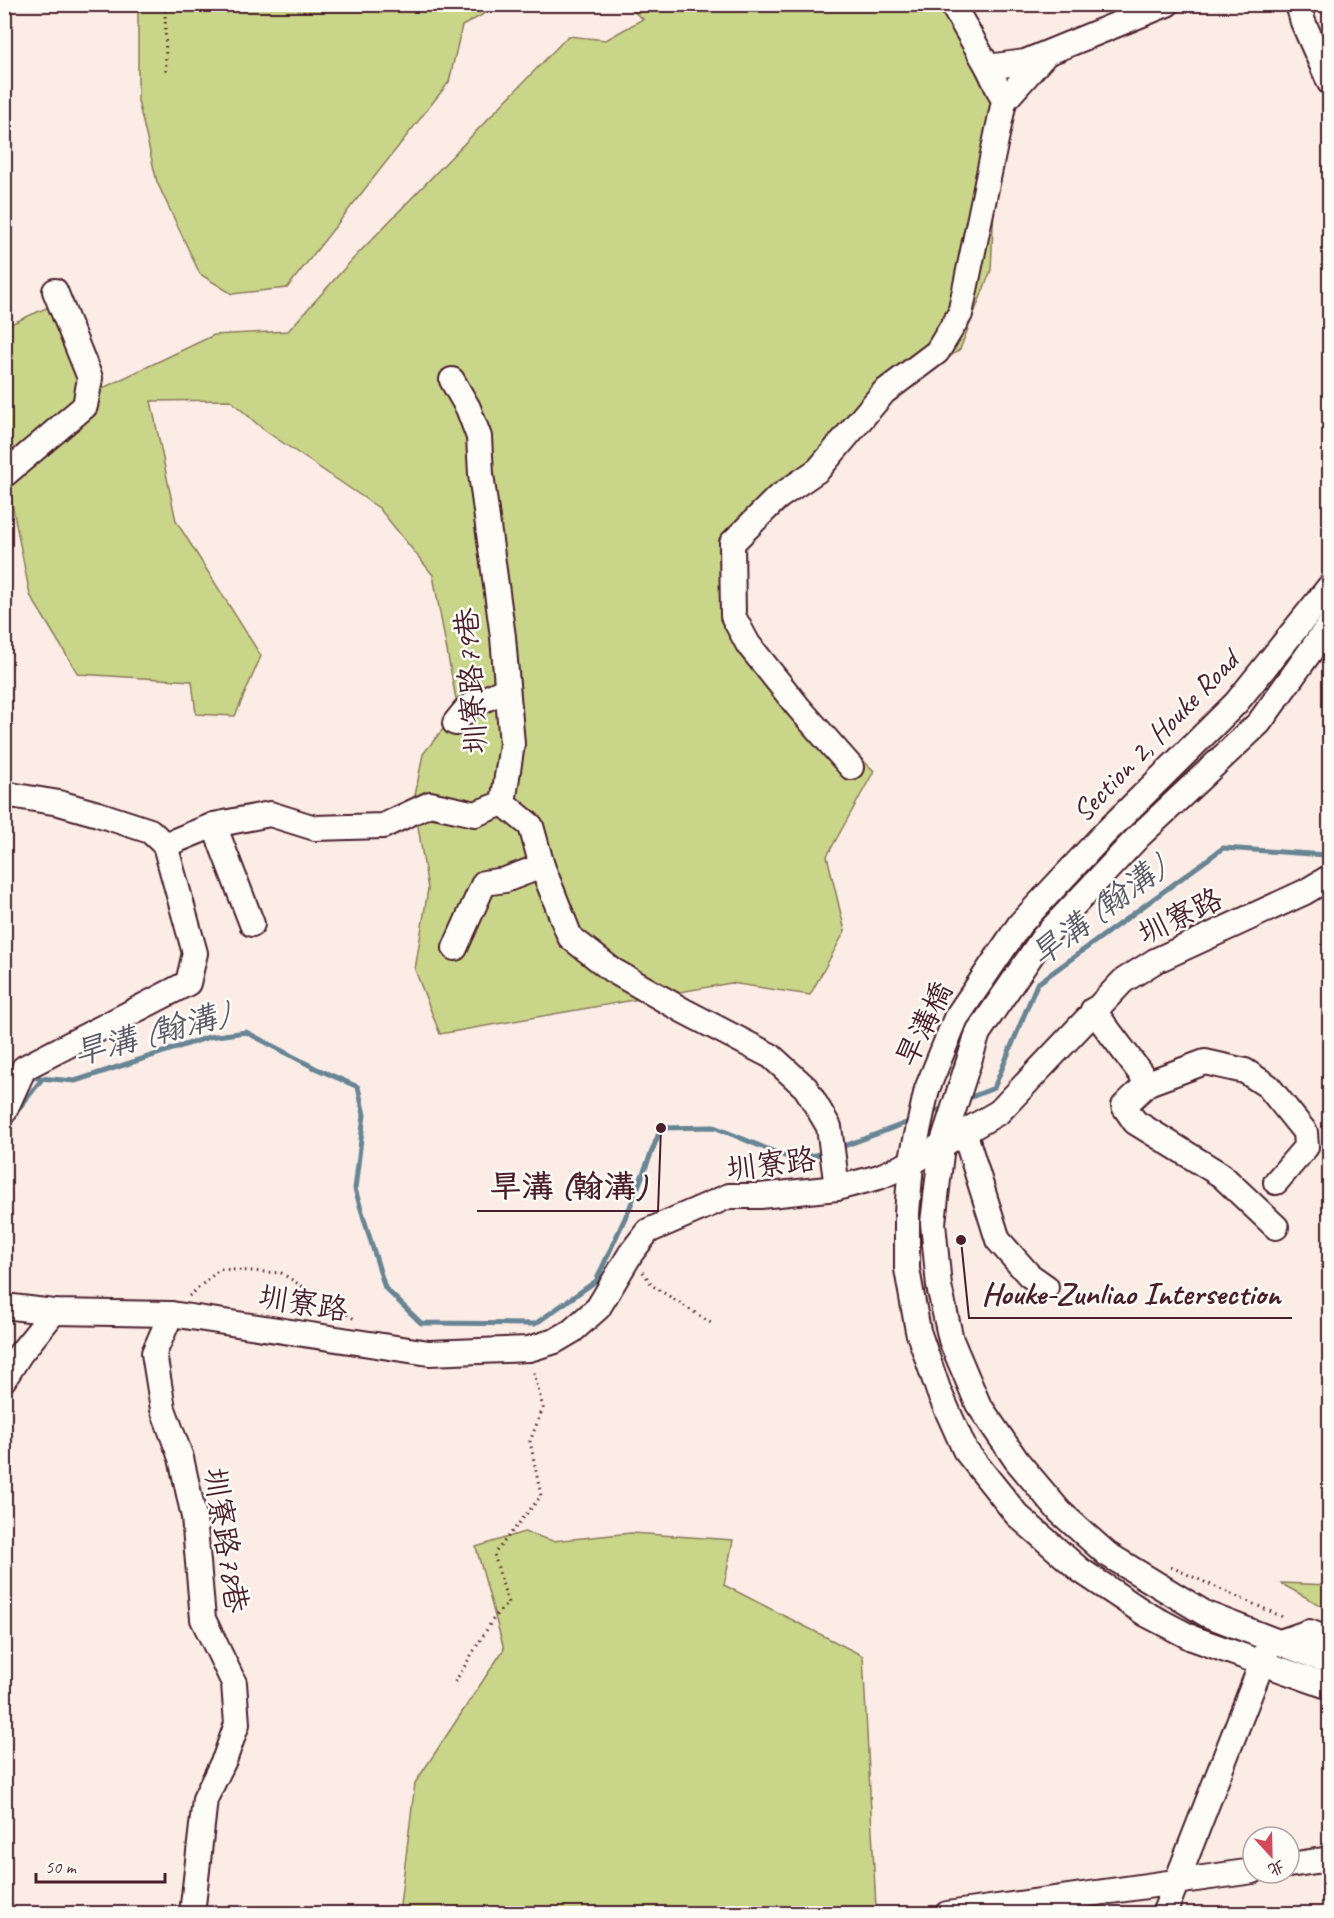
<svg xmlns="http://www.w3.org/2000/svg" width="1334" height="1918" font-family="Caveat,'LXGW WenKai TC',sans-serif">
  <rect width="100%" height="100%" fill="#fbece6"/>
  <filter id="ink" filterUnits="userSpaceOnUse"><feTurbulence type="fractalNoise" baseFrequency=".0167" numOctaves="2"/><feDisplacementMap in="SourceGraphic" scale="12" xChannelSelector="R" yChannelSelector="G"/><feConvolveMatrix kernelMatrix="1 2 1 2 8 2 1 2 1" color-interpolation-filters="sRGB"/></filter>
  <g filter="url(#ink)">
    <g fill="#c9d689" stroke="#8a7a5a" stroke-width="1.5">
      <polygon points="138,5 138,4 500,5 462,26 449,82 287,288 232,294 200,274 157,182 138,101"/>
      <polygon points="625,5 942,5 999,99 991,270 960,349 872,417 810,487 735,554 746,617 798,699 874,771 827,856 845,931 810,995 731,983 440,1034 415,970 428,889 414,801 423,754 458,710 433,575 379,508 264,430 230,400 151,401 176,521 261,656 235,716 196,714 192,681 78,674 30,595 5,468 4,327 64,300 103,388 214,335 288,331 352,260 568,36 606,40 643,19"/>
      <polygon points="524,1532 553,1541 631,1533 733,1540 724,1585 863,1656 876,1908 872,1913 399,1913 415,1783 504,1649 476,1547"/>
      <polygon points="1280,1583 1329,1585 1329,1610"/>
    </g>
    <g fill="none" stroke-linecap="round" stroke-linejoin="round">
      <g stroke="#678593" stroke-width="5">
        <polyline points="27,1077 75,1081 209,1037 246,1032 315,1068 358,1087 364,1115 355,1189 385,1288 421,1323 535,1324 596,1281 630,1207 661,1128 714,1127 794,1160 827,1152"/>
        <polyline points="964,1100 994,1088 1037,984 1223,848 1326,855 1330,853"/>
        <polyline points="17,1111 42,1079"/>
        <polyline points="928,1114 947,1107"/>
        <polyline points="839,1148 914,1120"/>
      </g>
      <g stroke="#4a1f2b" stroke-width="28">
        <g id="minor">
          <polyline points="952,4 988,67 1025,62 1167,4"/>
          <polyline points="1298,4 1303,22 1330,83"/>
          <polyline points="1004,101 1044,56"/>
          <polyline points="452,380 468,408 479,437 481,474 503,637 512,744 503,803 531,826 542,866 570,937 612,970 684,1011 771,1056 806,1088 829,1127 837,1188"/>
          <polyline points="4,475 85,406 90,378 55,291"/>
          <polyline points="1330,586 1236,703 1103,835 1020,924 956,1018 927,1089 911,1163 907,1213 907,1269 918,1331 939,1392 965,1450 1017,1515 1080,1570 1146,1614 1192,1638 1330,1687"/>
          <polyline points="1330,624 1259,723 1140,835 1043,938 978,1033 942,1145 933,1223 939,1286 951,1340 978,1404 1017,1461 1060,1512 1107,1554 1206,1614 1330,1662"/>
          <polyline points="455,723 468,707 507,689"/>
          <polyline points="851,767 799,708 748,644 733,616 732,543 777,498 818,470 884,392 937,352 960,314 1004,101 988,67"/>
          <polyline points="4,794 59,803 98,814 150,831 165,845 195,953 188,983 24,1068 4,1112"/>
          <polyline points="214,825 252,924"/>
          <polyline points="165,845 214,825 270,814 315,828 383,826 430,804 475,814 503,803"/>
          <polyline points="455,948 484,883 505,880 542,866"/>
          <polyline points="1093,1010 1148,1083 1124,1106 1135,1122 1221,1175 1276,1227"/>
          <polyline points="1148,1083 1205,1062 1245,1071 1268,1086 1305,1132 1306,1147 1276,1182"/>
          <polyline points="964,1131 998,1240 1029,1275 1046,1287"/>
          <polyline points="4,1306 54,1312 171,1314 429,1353 529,1349 555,1341 572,1331 598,1308 631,1253 648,1231 729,1196 760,1196 837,1188 879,1177 911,1163 999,1112 1123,981 1155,961 1305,892 1330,877"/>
          <polyline points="171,1314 154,1353 163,1409 181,1458 194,1517 203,1619 234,1683 237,1724 225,1758 205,1799 192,1914"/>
          <polyline points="4,1379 20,1354 54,1312"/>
          <polyline points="1280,1642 1309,1632 1330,1640"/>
          <polyline points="1289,1865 1330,1859"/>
          <polyline points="947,1914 1253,1871"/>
          <polyline points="1164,1914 1267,1650"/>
        </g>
      </g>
      <g stroke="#4a1f2b" stroke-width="3" stroke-dasharray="1.5 4.5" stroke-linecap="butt">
        <polyline points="165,4 166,73"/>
        <polyline points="643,1272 653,1286 711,1323"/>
        <polyline points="189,1296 220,1269 281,1273 356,1320"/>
        <polyline points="1171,1567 1285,1618"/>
        <polyline points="455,1682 495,1616 508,1603 494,1554 541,1496 530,1441 543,1408 533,1369"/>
      </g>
      <use href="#minor" stroke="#fdfcf7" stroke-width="24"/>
    </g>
  </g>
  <g text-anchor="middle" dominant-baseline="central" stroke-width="5" stroke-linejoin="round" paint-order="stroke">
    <g font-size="30" fill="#4a1f2b" stroke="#fdfcf7">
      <text transform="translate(471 681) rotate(-94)">圳寮路79巷</text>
      <text transform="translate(1155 736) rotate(-46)">Section 2, Houke Road</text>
      <text transform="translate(1180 916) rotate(-26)">圳寮路</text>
      <text transform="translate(924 1024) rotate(-64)">旱溝橋</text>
      <text transform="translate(771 1164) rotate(-7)">圳寮路</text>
      <text transform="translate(303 1303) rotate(9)">圳寮路</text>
      <text transform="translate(226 1540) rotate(81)">圳寮路78巷</text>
    </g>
    <g font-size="32" font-style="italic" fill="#5b5a68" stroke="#fdfcf7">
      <text transform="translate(1097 912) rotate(-37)">旱溝 (翰溝)</text>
      <text transform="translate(150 1034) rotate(-15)">旱溝 (翰溝)</text>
    </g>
  </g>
  <path fill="none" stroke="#4a1f2b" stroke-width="2" d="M661 1128L658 1211H477M961 1240L969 1318H1292"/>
  <g fill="#4a1f2b" stroke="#fdfcf7" stroke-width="2">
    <circle cx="661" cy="1128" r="6"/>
    <circle cx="961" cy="1240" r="6"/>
  </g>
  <g font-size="32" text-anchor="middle" font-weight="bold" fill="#4a1f2b" stroke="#fdfcf7" stroke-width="5" stroke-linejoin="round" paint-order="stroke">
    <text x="568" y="1197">旱溝 (翰溝)</text>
    <text x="1131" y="1304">Houke-Zunliao Intersection</text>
  </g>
  <rect width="1334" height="1918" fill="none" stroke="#fdfcf7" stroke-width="24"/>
  <rect x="12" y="12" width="1310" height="1894" fill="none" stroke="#4a1f2b" stroke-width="2" filter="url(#ink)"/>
  <g transform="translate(1271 1855) rotate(158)"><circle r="28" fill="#fdfcf7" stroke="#b5a4a5" stroke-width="1.5"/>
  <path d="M0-4.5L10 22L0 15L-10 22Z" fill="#d1495b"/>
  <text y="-9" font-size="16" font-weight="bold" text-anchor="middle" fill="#4a1f2b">北</text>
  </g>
  <path d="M36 1873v9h129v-9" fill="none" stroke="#4a1f2b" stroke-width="3"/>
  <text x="45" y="1873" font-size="18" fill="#4a1f2b" stroke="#fdfcf7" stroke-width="4.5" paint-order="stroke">50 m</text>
</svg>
